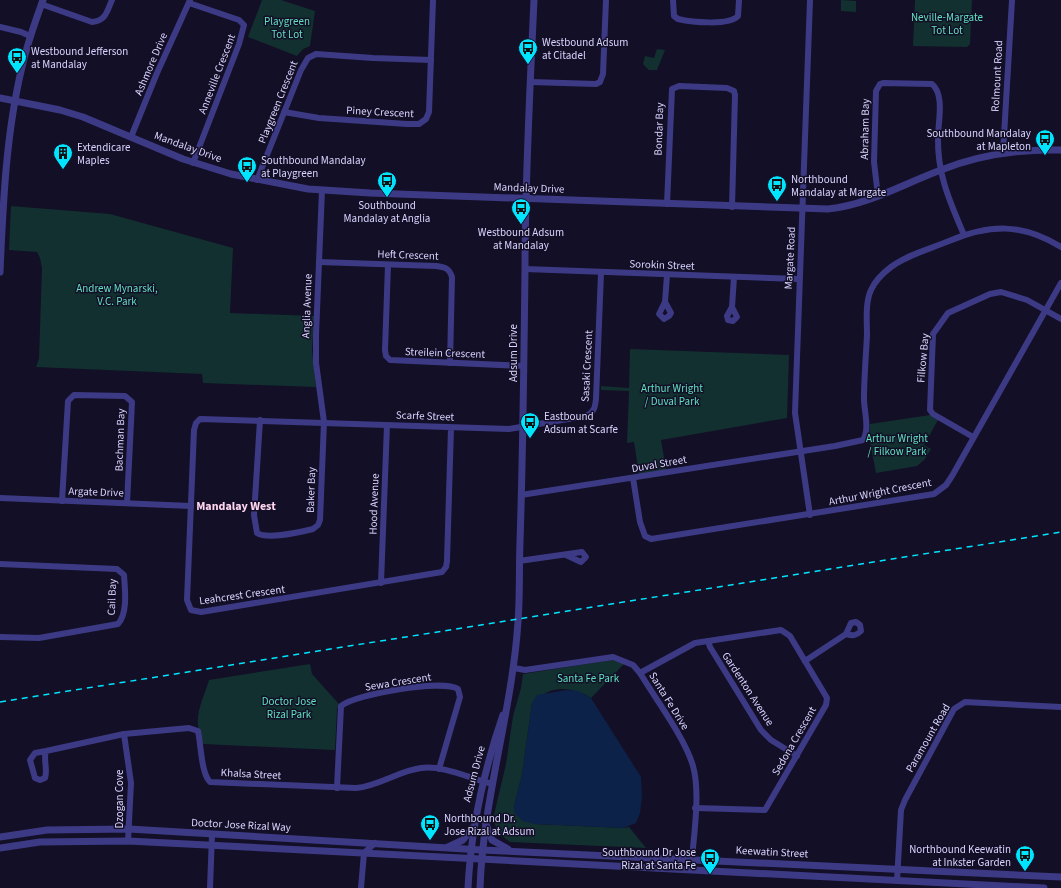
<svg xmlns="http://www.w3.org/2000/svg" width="1061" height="888" font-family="'Source Sans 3',sans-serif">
  <rect width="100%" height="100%" fill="#130f26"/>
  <g fill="#12302f">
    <polygon points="262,0 281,0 315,11 310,46 303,49 297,56 248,37"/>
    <polygon points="841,0 856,1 856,12 841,11"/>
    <polygon points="915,0 972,0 970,44 967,47 913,46"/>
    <polygon points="657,49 665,50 657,70 649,70 643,64 645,56 654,58"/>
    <polygon points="11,206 110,214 233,248 230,313 314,316 312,350 316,387 203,383 202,374 36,367 39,359 42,268 40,258 37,252 9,250"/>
    <polygon points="630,349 789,355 787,418 661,440 666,470 639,474 634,442 627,443 629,391 601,390 601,386 629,388"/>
    <polygon points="930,415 938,420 924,445 931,449 925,459 917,466 876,473 869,437 870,424"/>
    <path d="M612 660 624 664 591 698C579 690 561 686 548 692 543 694 537 699 532 703L522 775 514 806 535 824 623 828 629 827 646 848 510 842 498 833 493 819 506 764 513 716 521 688 523 674Z"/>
    <path d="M310 664 312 674 339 704 337 709 335 750 203 744C202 737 199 731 198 726 196 711 205 694 209 680Z"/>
  </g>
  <polygon fill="#0c2248" points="567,690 578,691 591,698 641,777 642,797 640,813 636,823 623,828 535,824 522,821 514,812 514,806 522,775 532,703 537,695"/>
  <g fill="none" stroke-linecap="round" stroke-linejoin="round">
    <g stroke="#3d3a85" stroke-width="6">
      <path d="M673 0 674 16 678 19C691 22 729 26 738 16L739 0"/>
      <polyline points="810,0 795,413 810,515"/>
      <polyline points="189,3 239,20 244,25 239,44 193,163"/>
      <path d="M41 4 92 22C106 21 107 11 112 0"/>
      <polyline points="0,27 21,32 30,36"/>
      <polyline points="531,82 596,84 600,82 603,74 606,0"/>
      <polyline points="284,112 319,118 407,124 419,124 426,119 429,112 433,0"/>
      <polyline points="131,137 157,73 190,0"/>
      <polyline points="1003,153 1012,0"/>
      <polyline points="257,180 301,70 308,58 316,54 373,58 431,60"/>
      <path d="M878 196 874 162 876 91 880 84 883 83 932 84C945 95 938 122 938 137 937 174 950 202 964 235"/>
      <polyline points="667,204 672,89 679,86 727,88 734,91 735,95 732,207"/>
      <path d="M319 262 436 266C445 267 449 268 452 277L450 363"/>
      <polyline points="388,265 385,350 386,356 390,360 524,366"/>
      <polyline points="525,269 799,279"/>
      <polyline points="665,302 671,313 669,316 664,319 659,314 665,302 667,275"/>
      <polyline points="732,307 727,316 728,320 733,321 737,317 732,307 734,277"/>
      <path d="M260 420 254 515 257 533C268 540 300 532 313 529L318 525 320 520 324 422 316 363V335L322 190"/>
      <path d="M451 428 447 561 446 567 442 572 201 612 191 610 187 600 194 430 196 423 200 419 509 429 586 416C594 412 595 408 596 399L601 273"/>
      <polyline points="973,437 933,414 930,410 933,334 948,313 990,294 1001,292 1027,300 1061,319"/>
      <polyline points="633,478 640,522 645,536 651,539 934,494 946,485 952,476 1061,283"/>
      <path d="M521 495 835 446 863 440C870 429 864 411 864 399 864 378 866 356 867 335 867 321 865 303 871 290 875 281 883 273 891 267 907 255 930 249 949 241 990 224 1022 223 1061 247"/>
      <polyline points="0,498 191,506"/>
      <polyline points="62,501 68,401 74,395 125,396 132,402 127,503"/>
      <polyline points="519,561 582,552 586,557 581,562 566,555"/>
      <path d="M0 564 117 569 124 575C125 590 128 613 118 624L39 638 0 637"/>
      <polyline points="381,583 387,425"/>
      <polyline points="708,641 710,647 761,730 771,740 797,756"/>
      <path d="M805 661 846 634 851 623 856 622 860 625 861 631C856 636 853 636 846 634"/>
      <path d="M514 668 525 670 613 657 633 665 640 673C655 698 685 738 693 766 701 794 693 840 691 870"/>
      <polyline points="640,673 695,643 781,630 790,636 827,698 826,705 765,810 695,808"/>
      <polyline points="124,734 131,783 128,841"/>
      <path d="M46 751C43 760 48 769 45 778L40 780 35 778 30 760 35 753 46 751 124 734 189 728 198 731C201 744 201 773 210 782L356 788C379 786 398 771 421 768 444 765 471 779 493 784"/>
      <path d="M337 788 341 706C355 694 443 679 458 689L460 697 439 769"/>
      <polyline points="897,881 901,810 905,800 954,709 965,702 1061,707"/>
      <polyline points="210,888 212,835"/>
      <polyline points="361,888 364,853 375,843"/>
    </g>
    <g stroke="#3d3a85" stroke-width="7">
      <path d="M0 98 60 110 83 117 183 159 231 174 308 189 370 193 828 209C868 205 903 184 941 170 979 155 1020 149 1061 150"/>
      <path d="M0 272C3 204 6 133 22 67 27 44 35 22 43 0"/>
      <polyline points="486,824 492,840 508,849"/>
      <polyline points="0,837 47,830 129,829 482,850 1061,877"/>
      <polyline points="448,847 463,840 472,828"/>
      <polyline points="0,848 40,842 128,841 1044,888"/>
      <path d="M468 888C471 827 483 773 503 715"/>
      <path d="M480 888C483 798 512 712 518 622 520 596 519 569 520 542 523 451 524 360 525 269 525 179 530 89 534 0"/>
    </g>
    <polyline stroke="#00e5ff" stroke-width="1.5" stroke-dasharray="6 5" stroke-linecap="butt" points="0,702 1061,532"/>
  </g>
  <defs>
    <g id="bus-pin" transform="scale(1)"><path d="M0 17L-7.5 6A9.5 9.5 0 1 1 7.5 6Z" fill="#00e5ff" stroke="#130f26"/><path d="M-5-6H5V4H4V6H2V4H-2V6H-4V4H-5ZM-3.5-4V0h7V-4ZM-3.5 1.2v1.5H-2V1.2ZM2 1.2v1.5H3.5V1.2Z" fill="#111"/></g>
    <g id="building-pin" transform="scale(1)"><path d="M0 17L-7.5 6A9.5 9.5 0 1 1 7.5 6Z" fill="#00e5ff" stroke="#130f26"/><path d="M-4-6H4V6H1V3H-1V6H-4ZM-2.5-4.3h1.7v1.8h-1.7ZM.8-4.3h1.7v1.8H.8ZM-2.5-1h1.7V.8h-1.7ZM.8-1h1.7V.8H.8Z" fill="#111"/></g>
  </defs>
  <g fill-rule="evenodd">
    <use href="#bus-pin" x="528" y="48"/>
    <use href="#bus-pin" x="17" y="57"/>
    <use href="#bus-pin" x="1045" y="139"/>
    <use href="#building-pin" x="63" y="153"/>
    <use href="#bus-pin" x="247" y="166"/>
    <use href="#bus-pin" x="387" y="181"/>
    <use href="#bus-pin" x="777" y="185"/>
    <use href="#bus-pin" x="521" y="208"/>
    <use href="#bus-pin" x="530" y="422"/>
    <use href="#bus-pin" x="430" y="824"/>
    <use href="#bus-pin" x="1025" y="855"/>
    <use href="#bus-pin" x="710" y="858"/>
  </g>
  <g text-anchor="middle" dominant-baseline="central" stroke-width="3" stroke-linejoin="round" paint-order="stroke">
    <g font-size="11" fill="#5fe0c0" stroke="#130f26">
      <text x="947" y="17">Neville-Margate<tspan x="947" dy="13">Tot Lot</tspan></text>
      <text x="287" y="21">Playgreen<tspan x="287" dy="13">Tot Lot</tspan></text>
      <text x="117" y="288">Andrew Mynarski,<tspan x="117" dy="13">V.C. Park</tspan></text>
      <text x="672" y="388">Arthur Wright<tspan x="672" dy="13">/ Duval Park</tspan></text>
      <text x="897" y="438">Arthur Wright<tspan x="897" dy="13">/ Filkow Park</tspan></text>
      <text x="588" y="678">Santa Fe Park</text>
      <text x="289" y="701">Doctor Jose<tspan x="289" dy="13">Rizal Park</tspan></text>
    </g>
    <g font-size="11" fill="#d9d4ff" stroke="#130f26" text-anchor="start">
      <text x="542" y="42">Westbound Adsum<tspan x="542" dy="13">at Citadel</tspan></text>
      <text x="31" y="51">Westbound Jefferson<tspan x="31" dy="13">at Mandalay</tspan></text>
      <text x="1031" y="133" text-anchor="end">Southbound Mandalay<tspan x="1031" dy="13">at Mapleton</tspan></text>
      <text x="77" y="147">Extendicare<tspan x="77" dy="13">Maples</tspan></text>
      <text x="261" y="160">Southbound Mandalay<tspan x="261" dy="13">at Playgreen</tspan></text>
      <text x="791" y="179">Northbound<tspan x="791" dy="13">Mandalay at Margate</tspan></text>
      <text x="387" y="205" text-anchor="middle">Southbound<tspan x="387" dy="13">Mandalay at Anglia</tspan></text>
      <text x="521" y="232" text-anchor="middle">Westbound Adsum<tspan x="521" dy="13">at Mandalay</tspan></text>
      <text x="544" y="416">Eastbound<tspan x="544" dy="13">Adsum at Scarfe</tspan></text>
      <text x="444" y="818">Northbound Dr.<tspan x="444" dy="13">Jose Rizal at Adsum</tspan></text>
      <text x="1011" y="849" text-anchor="end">Northbound Keewatin<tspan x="1011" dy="13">at Inkster Garden</tspan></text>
      <text x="696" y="852" text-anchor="end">Southbound Dr Jose<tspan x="696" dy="13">Rizal at Santa Fe</tspan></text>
    </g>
    <g font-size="11" fill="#d9d4ff" stroke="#130f26">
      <text transform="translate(151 64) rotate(-67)">Ashmore Drive</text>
      <text transform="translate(217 74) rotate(-69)">Anneville Crescent</text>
      <text transform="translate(997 76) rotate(-87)">Rolmount Road</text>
      <text transform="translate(278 102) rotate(-68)">Playgreen Crescent</text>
      <text transform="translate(380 112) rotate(3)">Piney Crescent</text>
      <text transform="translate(659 129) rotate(-88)">Bondar Bay</text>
      <text transform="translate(865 129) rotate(-89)">Abraham Bay</text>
      <text transform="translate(188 147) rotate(20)">Mandalay Drive</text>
      <text transform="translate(529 188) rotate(2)">Mandalay Drive</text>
      <text transform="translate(408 255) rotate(2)">Heft Crescent</text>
      <text transform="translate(790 258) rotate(-87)">Margate Road</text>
      <text transform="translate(662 265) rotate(2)">Sorokin Street</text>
      <text transform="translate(307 306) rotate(-88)">Anglia Avenue</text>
      <text transform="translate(445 353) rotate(2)">Streilein Crescent</text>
      <text transform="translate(513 353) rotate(-90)">Adsum Drive</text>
      <text transform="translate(923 358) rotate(-85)">Filkow Bay</text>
      <text transform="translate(587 366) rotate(-87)">Sasaki Crescent</text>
      <text transform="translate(425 416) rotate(2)">Scarfe Street</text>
      <text transform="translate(120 440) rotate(-88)">Bachman Bay</text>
      <text transform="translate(659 464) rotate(-10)">Duval Street</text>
      <text transform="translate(311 490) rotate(-88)">Baker Bay</text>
      <text transform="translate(96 492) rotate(2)">Argate Drive</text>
      <text transform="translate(880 492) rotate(-11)">Arthur Wright Crescent</text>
      <text transform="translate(374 504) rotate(-88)">Hood Avenue</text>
      <text transform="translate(242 595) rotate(-8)">Leahcrest Crescent</text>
      <text transform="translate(112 597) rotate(-88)">Cail Bay</text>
      <text transform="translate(398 682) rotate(-9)">Sewa Crescent</text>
      <text transform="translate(748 689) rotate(57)">Gardenton Avenue</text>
      <text transform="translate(669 701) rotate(58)">Santa Fe Drive</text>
      <text transform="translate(928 738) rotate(-60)">Paramount Road</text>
      <text transform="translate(794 741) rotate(-60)">Sedona Crescent</text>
      <text transform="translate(251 774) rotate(3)">Khalsa Street</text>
      <text transform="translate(474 774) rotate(-75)">Adsum Drive</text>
      <text transform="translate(119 799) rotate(-90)">Dzogan Cove</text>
      <text transform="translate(241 825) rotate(3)">Doctor Jose Rizal Way</text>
      <text transform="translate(772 852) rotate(3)">Keewatin Street</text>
    </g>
    <g font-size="12" font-weight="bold" fill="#ffd6f0" stroke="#130f26">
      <text x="236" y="506">Mandalay West</text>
    </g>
  </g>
</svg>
